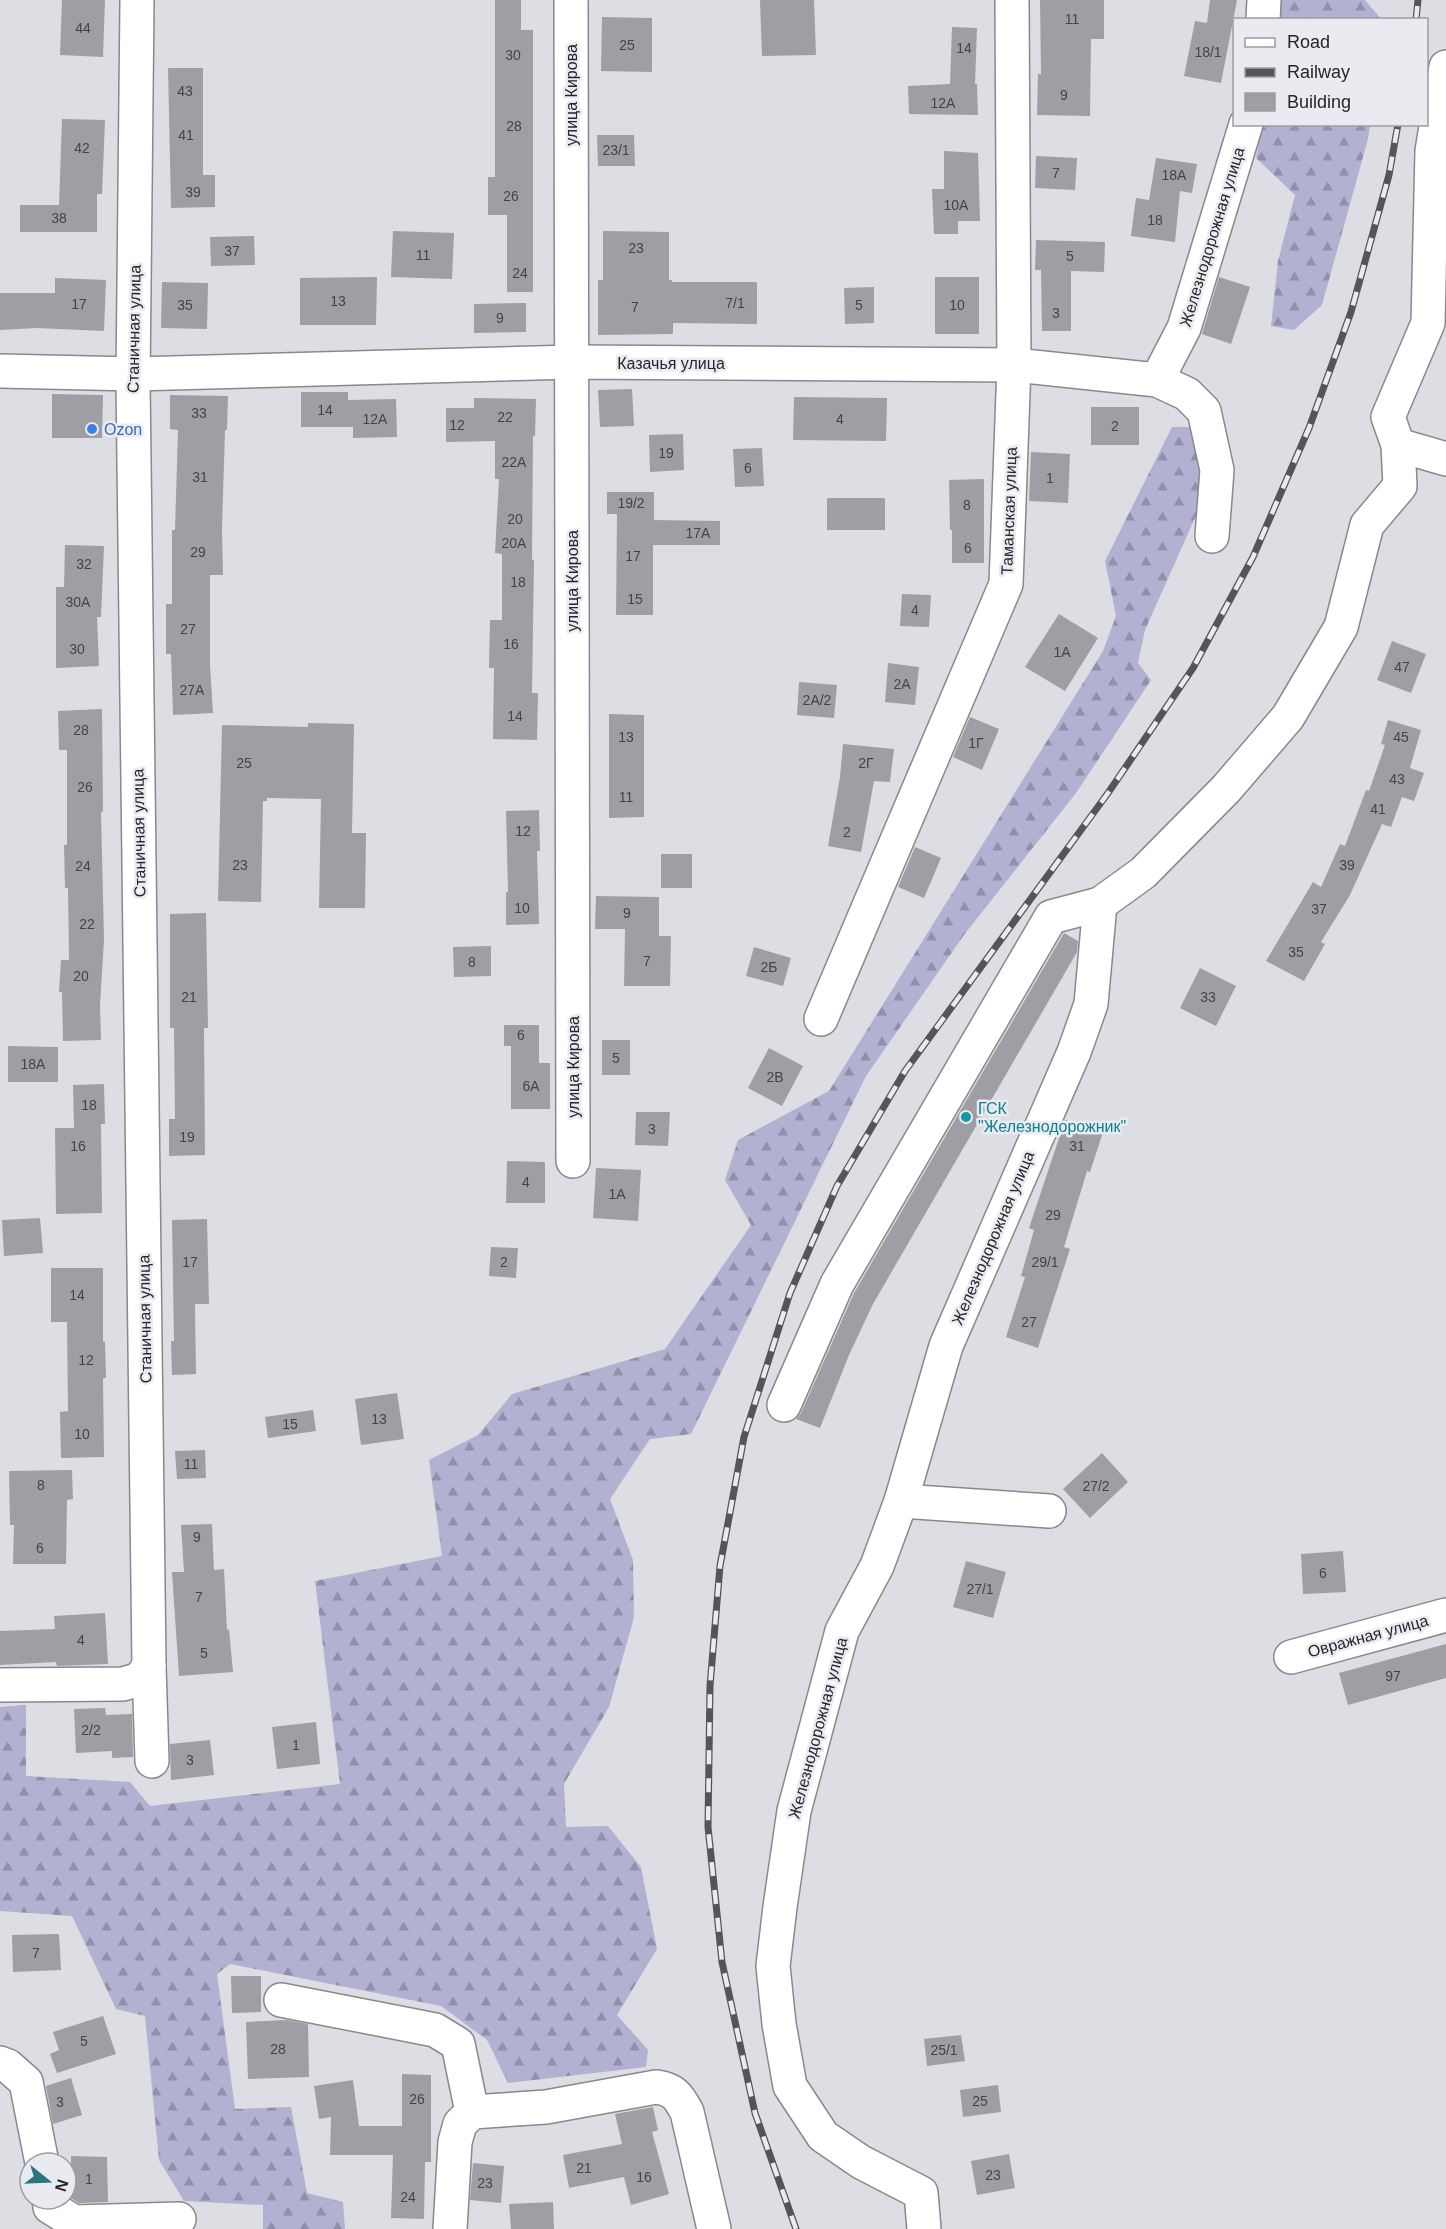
<svg xmlns="http://www.w3.org/2000/svg" width="1446" height="2229" font-family="Helvetica,sans-serif">
  <defs>
    <pattern id="forest-firs" width="22" height="20" patternUnits="userSpaceOnUse" patternTransform="scale(1.5)"><rect width="22" height="20" fill="#b2b1d1"/><path d="M5 1l3.5 6h-7zM16 11l3.5 6h-7z" fill="#9190aa"/></pattern>
  </defs>
  <rect width="100%" height="100%" fill="#dddde4"/>
  <g fill="url(#forest-firs)">
    <polygon points="1277,0 1365,0 1382,20 1275,20"/>
    <polygon points="1262,125 1370,125 1368,139 1322,305 1294,330 1271,326 1278,261 1295,195 1256,158"/>
    <polygon points="1172,427 1199,427 1199,509 1145,630 1138,663 1151,680 1076,793 964,935 866,1076 691,1434 650,1439 610,1499 633,1560 634,1617 609,1707 564,1784 566,1827 608,1826 641,1867 657,1949 617,2015 648,2050 646,2067 508,2083 487,2040 441,2006 230,1964 217,1974 235,2109 291,2107 307,2193 343,2202 345,2229 263,2229 263,2205 184,2201 159,2160 145,2016 116,2009 72,1916 0,1911 0,1707 26,1705 26,1776 130,1782 150,1806 340,1784 315,1581 442,1556 429,1460 478,1435 512,1394 665,1349 751,1225 725,1180 738,1140 829,1091 1103,651 1116,616 1105,561"/>
  </g>
  <g fill="#9e9ea4">
    <polygon points="62,0 105,0 103,57 60,55"/>
    <polygon points="495,0 521,0 521,30 533,30 533,292 507,292 507,215 488,215 488,177 495,177"/>
    <polygon points="760,0 814,0 816,55 762,56"/>
    <polygon points="1040,0 1104,0 1104,39 1091,39 1090,116 1037,115 1038,74 1041,74"/>
    <polygon points="1210,0 1237,0 1221,83 1184,76 1195,21 1207,23"/>
    <polygon points="602,17 652,18 652,72 601,71"/>
    <polygon points="952,27 977,28 975,84 977,84 978,115 909,114 908,86 950,84"/>
    <polygon points="168,68 203,68 203,175 215,175 215,207 171,208"/>
    <polygon points="62,119 105,120 102,194 97,194 97,232 20,232 20,205 59,205"/>
    <polygon points="597,135 634,135 635,166 598,166"/>
    <polygon points="944,151 978,153 980,221 958,221 958,234 934,234 932,189 944,189"/>
    <polygon points="1036,156 1077,158 1075,190 1035,188"/>
    <polygon points="1156,158 1197,164 1192,193 1180,191 1175,242 1131,236 1136,198 1149,200"/>
    <polygon points="393,231 454,233 452,279 391,277"/>
    <polygon points="603,231 669,232 669,280 672,280 672,282 757,282 757,324 673,323 673,334 598,335 598,280 603,280"/>
    <polygon points="254,236 255,265 211,266 210,237"/>
    <polygon points="1036,240 1105,242 1104,272 1071,271 1071,331 1042,331 1041,270 1035,270"/>
    <polygon points="377,277 376,325 300,325 300,278"/>
    <rect x="935" y="277" width="44" height="57"/>
    <polygon points="1219,277 1250,287 1231,344 1202,334"/>
    <polygon points="55,278 106,280 104,331 37,328 0,330 0,293 55,293"/>
    <polygon points="162,282 208,283 207,329 161,328"/>
    <polygon points="874,287 874,323 845,324 844,288"/>
    <polygon points="526,303 526,332 474,333 474,304"/>
    <polygon points="632,389 634,426 600,427 598,390"/>
    <polygon points="301,392 348,392 348,400 396,399 397,437 353,438 353,427 301,427"/>
    <polygon points="52,394 103,395 102,438 52,438"/>
    <polygon points="170,395 228,396 227,430 225,430 222,530 223,575 210,575 210,665 213,713 173,715 171,654 166,654 166,604 172,604 172,530 175,530 178,430 170,429"/>
    <polygon points="794,397 887,398 886,441 793,440"/>
    <polygon points="474,398 536,399 535,436 533,436 532,560 534,560 532,693 538,693 537,740 493,739 494,668 489,668 490,620 502,620 502,554 495,553 499,479 495,479 495,441 446,442 446,408 474,408"/>
    <rect x="1091" y="407" width="48" height="38"/>
    <polygon points="683,434 684,470 650,472 649,435"/>
    <polygon points="762,448 764,486 735,487 733,449"/>
    <polygon points="1031,452 1070,454 1068,503 1029,501"/>
    <polygon points="984,479 984,563 952,563 952,530 950,530 949,480"/>
    <polygon points="607,492 654,492 654,520 720,521 720,545 653,545 653,615 616,615 617,514 607,514"/>
    <rect x="827" y="498" width="58" height="32"/>
    <polygon points="65,545 104,546 101,617 97,617 99,666 56,668 56,587 64,587"/>
    <polygon points="902,594 931,595 929,627 900,626"/>
    <polygon points="1059,614 1098,638 1065,691 1025,667"/>
    <polygon points="1392,641 1426,654 1411,693 1377,680"/>
    <polygon points="888,663 919,667 915,705 885,702"/>
    <polygon points="799,682 837,685 834,718 797,715"/>
    <polygon points="102,709 103,812 101,812 104,940 100,1005 101,1040 63,1041 62,992 59,992 61,960 69,960 68,888 65,888 64,845 67,845 67,750 59,750 58,711"/>
    <polygon points="609,714 644,715 644,817 609,818"/>
    <polygon points="970,717 999,729 982,770 953,757"/>
    <polygon points="1388,720 1421,730 1410,768 1424,773 1414,801 1402,797 1391,827 1382,824 1350,895 1321,942 1325,944 1304,981 1266,961 1313,882 1321,887 1340,844 1345,846 1366,790 1369,791 1385,745 1381,744"/>
    <polygon points="308,723 354,724 352,833 366,833 365,908 319,908 321,799 267,798 267,801 263,801 261,902 218,901 222,725 308,727"/>
    <polygon points="843,744 894,749 890,782 874,781 861,852 828,846 840,777"/>
    <polygon points="539,810 540,851 537,851 539,924 506,925 506,892 508,892 506,811"/>
    <polygon points="915,847 941,858 924,898 898,887"/>
    <rect x="661" y="854" width="31" height="34"/>
    <polygon points="596,896 659,897 659,936 671,936 670,986 624,986 625,929 595,929"/>
    <polygon points="206,913 208,1028 204,1028 205,1155 169,1156 169,1119 175,1119 174,1028 170,1028 170,914"/>
    <polygon points="1064,933 1078,941 1077,952 873,1304 849,1355 820,1428 796,1419 801,1413 854,1293"/>
    <polygon points="491,946 491,976 454,977 453,947"/>
    <polygon points="754,947 791,958 783,986 746,976"/>
    <polygon points="1200,968 1236,986 1216,1026 1180,1008"/>
    <polygon points="504,1025 539,1025 539,1063 550,1063 550,1109 511,1109 511,1046 504,1046"/>
    <rect x="602" y="1040" width="28" height="35"/>
    <polygon points="8,1046 58,1047 58,1082 8,1082"/>
    <polygon points="769,1048 803,1066 782,1106 748,1088"/>
    <polygon points="104,1084 105,1124 101,1124 102,1213 56,1214 55,1128 74,1128 73,1085"/>
    <polygon points="636,1112 670,1112 668,1146 635,1145"/>
    <polygon points="1065,1120 1103,1132 1090,1172 1087,1171 1064,1247 1070,1249 1038,1348 1006,1337 1025,1277 1021,1276 1034,1230 1029,1228"/>
    <polygon points="507,1161 545,1162 545,1203 506,1203"/>
    <polygon points="596,1168 641,1170 638,1221 593,1218"/>
    <polygon points="40,1218 43,1253 4,1256 2,1220"/>
    <polygon points="207,1219 209,1304 195,1304 196,1374 172,1375 171,1341 174,1341 172,1220"/>
    <polygon points="491,1247 518,1248 516,1278 489,1276"/>
    <polygon points="51,1268 103,1268 103,1342 105,1342 106,1378 103,1378 104,1457 61,1458 60,1412 68,1411 67,1322 51,1322"/>
    <polygon points="397,1393 404,1439 361,1445 355,1399"/>
    <polygon points="313,1410 316,1431 268,1438 265,1417"/>
    <polygon points="205,1450 206,1478 177,1479 175,1451"/>
    <polygon points="1102,1453 1128,1482 1090,1518 1063,1489"/>
    <polygon points="72,1470 73,1499 67,1500 66,1564 13,1564 14,1525 10,1525 9,1471"/>
    <polygon points="212,1524 214,1570 224,1569 227,1630 229,1629 233,1672 179,1676 172,1572 184,1572 181,1525"/>
    <polygon points="1343,1551 1346,1592 1303,1594 1301,1554"/>
    <polygon points="966,1561 1006,1572 993,1618 953,1607"/>
    <polygon points="105,1613 108,1664 57,1666 56,1662 0,1665 0,1631 55,1629 54,1616"/>
    <polygon points="1446,1644 1446,1678 1348,1705 1339,1673"/>
    <polygon points="105,1708 106,1715 132,1714 133,1757 112,1758 112,1751 76,1753 74,1709"/>
    <polygon points="316,1722 320,1764 277,1769 272,1727"/>
    <polygon points="210,1740 214,1775 171,1780 170,1744"/>
    <polygon points="59,1934 61,1970 13,1972 12,1935"/>
    <polygon points="231,1976 261,1976 261,2012 232,2013"/>
    <polygon points="103,2016 116,2054 57,2073 50,2054 59,2050 53,2032"/>
    <polygon points="287,2020 308,2024 309,2077 248,2079 246,2022"/>
    <polygon points="961,2035 965,2061 927,2066 924,2039"/>
    <polygon points="402,2074 431,2075 431,2162 425,2162 424,2219 391,2218 393,2155 330,2155 331,2117 319,2119 314,2086 353,2080 359,2126 402,2126"/>
    <polygon points="71,2078 82,2115 53,2124 46,2086"/>
    <polygon points="998,2085 1001,2112 963,2117 960,2090"/>
    <polygon points="653,2107 658,2130 652,2132 669,2194 631,2205 624,2177 569,2188 563,2155 622,2144 615,2114"/>
    <polygon points="1009,2154 1015,2188 977,2195 971,2161"/>
    <polygon points="71,2156 107,2157 108,2202 79,2203 71,2198"/>
    <polygon points="473,2163 504,2166 501,2203 470,2200"/>
    <polygon points="553,2202 554,2229 511,2229 509,2204"/>
  </g>
  <g fill="none" stroke-linecap="round" stroke-linejoin="round">
    <g stroke="#88888e" stroke-width="36">
      <g id="minor">
        <polyline points="137,0 133,381 149,1666 152,1761"/>
        <polyline points="571,0 573,1161"/>
        <polyline points="1263,20 1264,0"/>
        <polyline points="0,371 134,374 572,362 1014,365 1157,380 1187,394 1204,411 1217,470 1212,536"/>
        <polyline points="1157,380 1184,328 1246,124"/>
        <polyline points="1398,445 1446,459"/>
        <polyline points="821,1019 1006,584 1014,365 1012,0"/>
        <polyline points="784,1405 837,1284 1051,917 1100,904"/>
        <polyline points="901,1501 1049,1511"/>
        <polyline points="1291,1657 1446,1615"/>
        <polyline points="0,1685 123,1684 140,1679 149,1666"/>
        <polyline points="281,2000 435,2030 458,2044 472,2112"/>
        <polyline points="0,2063 8,2066 26,2082 42,2163"/>
        <polyline points="49,2199 50,2207 74,2222 179,2219"/>
        <path d="M450 2229 455 2142 460 2124 472 2112 546 2107 656 2087C674 2089 679 2097 687 2112L714 2229"/>
        <polyline points="924,2229 921,2193 861,2162 823,2136 790,2086 779,2024 773,1966 780,1907 794,1811 842,1631 877,1566 901,1501 946,1346 1074,1052 1091,1004 1100,904 1143,873 1226,789 1288,717 1341,627 1367,525 1400,486 1398,445 1388,417 1428,323 1432,151 1446,67"/>
      </g>
    </g>
    <use href="#minor" stroke="#fff" stroke-width="33"/>
    <g stroke="#555559" stroke-width="7">
      <g id="rail">
        <polyline points="1416,20 1418,0"/>
        <polyline points="796,2229 755,2113 722,1962 708,1827 710,1686 720,1566 744,1437 790,1293 837,1186 905,1071 1108,793 1193,668 1253,557 1309,428 1351,312 1389,175 1398,124"/>
      </g>
    </g>
    <use href="#rail" stroke="#eaeaf1" stroke-width="4.5" stroke-dasharray="14" stroke-linecap="butt"/>
  </g>
  <circle fill="#3f7fe0" stroke="#eaeaf1" stroke-width="2" cx="92" cy="429" r="6"/>
  <circle fill="#0f9aa8" stroke="#eaeaf1" stroke-width="2" cx="966" cy="1117" r="6"/>
  <g text-anchor="middle" dominant-baseline="central" stroke-width="5" stroke-linejoin="round" paint-order="stroke">
    <g font-size="14" fill="#444448">
      <text x="1072" y="19">11</text>
      <text x="83" y="28">44</text>
      <text x="627" y="45">25</text>
      <text x="964" y="48">14</text>
      <text x="1208" y="52">18/1</text>
      <text x="513" y="55">30</text>
      <text x="185" y="91">43</text>
      <text x="1064" y="95">9</text>
      <text x="943" y="103">12А</text>
      <text x="514" y="126">28</text>
      <text x="186" y="135">41</text>
      <text x="82" y="148">42</text>
      <text x="616" y="150">23/1</text>
      <text x="1056" y="173">7</text>
      <text x="1174" y="175">18А</text>
      <text x="193" y="192">39</text>
      <text x="511" y="196">26</text>
      <text x="956" y="205">10А</text>
      <text x="59" y="218">38</text>
      <text x="1155" y="220">18</text>
      <text x="636" y="248">23</text>
      <text x="232" y="251">37</text>
      <text x="423" y="255">11</text>
      <text x="1070" y="256">5</text>
      <text x="520" y="273">24</text>
      <text x="338" y="301">13</text>
      <text x="735" y="303">7/1</text>
      <text x="79" y="304">17</text>
      <text x="185" y="305">35</text>
      <text x="859" y="305">5</text>
      <text x="957" y="305">10</text>
      <text x="635" y="307">7</text>
      <text x="1056" y="313">3</text>
      <text x="500" y="318">9</text>
      <text x="325" y="410">14</text>
      <text x="199" y="413">33</text>
      <text x="505" y="417">22</text>
      <text x="375" y="419">12А</text>
      <text x="840" y="419">4</text>
      <text x="457" y="425">12</text>
      <text x="1115" y="426">2</text>
      <text x="666" y="453">19</text>
      <text x="514" y="462">22А</text>
      <text x="748" y="468">6</text>
      <text x="200" y="477">31</text>
      <text x="1050" y="478">1</text>
      <text x="631" y="503">19/2</text>
      <text x="967" y="505">8</text>
      <text x="515" y="519">20</text>
      <text x="698" y="533">17А</text>
      <text x="514" y="543">20А</text>
      <text x="968" y="548">6</text>
      <text x="198" y="552">29</text>
      <text x="633" y="556">17</text>
      <text x="84" y="564">32</text>
      <text x="518" y="582">18</text>
      <text x="635" y="599">15</text>
      <text x="78" y="602">30А</text>
      <text x="915" y="610">4</text>
      <text x="188" y="629">27</text>
      <text x="511" y="644">16</text>
      <text x="77" y="649">30</text>
      <text x="1062" y="652">1А</text>
      <text x="1402" y="667">47</text>
      <text x="902" y="684">2А</text>
      <text x="192" y="690">27А</text>
      <text x="817" y="700">2А/2</text>
      <text x="515" y="716">14</text>
      <text x="81" y="730">28</text>
      <text x="626" y="737">13</text>
      <text x="1401" y="737">45</text>
      <text x="976" y="743">1Г</text>
      <text x="244" y="763">25</text>
      <text x="866" y="763">2Г</text>
      <text x="1397" y="779">43</text>
      <text x="85" y="787">26</text>
      <text x="626" y="797">11</text>
      <text x="1378" y="809">41</text>
      <text x="523" y="831">12</text>
      <text x="847" y="832">2</text>
      <text x="240" y="865">23</text>
      <text x="1347" y="865">39</text>
      <text x="83" y="866">24</text>
      <text x="522" y="908">10</text>
      <text x="1319" y="909">37</text>
      <text x="627" y="913">9</text>
      <text x="87" y="924">22</text>
      <text x="1296" y="952">35</text>
      <text x="647" y="961">7</text>
      <text x="472" y="962">8</text>
      <text x="769" y="967">2Б</text>
      <text x="81" y="976">20</text>
      <text x="189" y="997">21</text>
      <text x="1208" y="997">33</text>
      <text x="521" y="1035">6</text>
      <text x="616" y="1058">5</text>
      <text x="33" y="1064">18А</text>
      <text x="775" y="1077">2В</text>
      <text x="531" y="1086">6А</text>
      <text x="89" y="1105">18</text>
      <text x="652" y="1129">3</text>
      <text x="187" y="1137">19</text>
      <text x="78" y="1146">16</text>
      <text x="1077" y="1146">31</text>
      <text x="526" y="1182">4</text>
      <text x="617" y="1194">1А</text>
      <text x="1053" y="1215">29</text>
      <text x="190" y="1262">17</text>
      <text x="504" y="1262">2</text>
      <text x="1045" y="1262">29/1</text>
      <text x="77" y="1295">14</text>
      <text x="1029" y="1322">27</text>
      <text x="86" y="1360">12</text>
      <text x="379" y="1419">13</text>
      <text x="290" y="1424">15</text>
      <text x="82" y="1434">10</text>
      <text x="191" y="1464">11</text>
      <text x="41" y="1485">8</text>
      <text x="1096" y="1486">27/2</text>
      <text x="197" y="1537">9</text>
      <text x="40" y="1548">6</text>
      <text x="1323" y="1573">6</text>
      <text x="980" y="1589">27/1</text>
      <text x="199" y="1597">7</text>
      <text x="81" y="1640">4</text>
      <text x="204" y="1653">5</text>
      <text x="1393" y="1676">97</text>
      <text x="91" y="1730">2/2</text>
      <text x="296" y="1745">1</text>
      <text x="190" y="1760">3</text>
      <text x="36" y="1953">7</text>
      <text x="84" y="2041">5</text>
      <text x="278" y="2049">28</text>
      <text x="944" y="2050">25/1</text>
      <text x="417" y="2099">26</text>
      <text x="980" y="2101">25</text>
      <text x="60" y="2102">3</text>
      <text x="584" y="2168">21</text>
      <text x="993" y="2175">23</text>
      <text x="644" y="2177">16</text>
      <text x="89" y="2179">1</text>
      <text x="485" y="2183">23</text>
      <text x="408" y="2197">24</text>
    </g>
    <g font-size="16" fill="#262629" stroke="#eaeaf1">
      <text transform="translate(571 95) rotate(-90)">улица Кирова</text>
      <text transform="translate(1212 237) rotate(-73)">Железнодорожная улица</text>
      <text transform="translate(134 329) rotate(-89)">Станичная улица</text>
      <text x="671" y="363">Казачья улица</text>
      <text transform="translate(1009 511) rotate(-88)">Таманская улица</text>
      <text transform="translate(572 581) rotate(-90)">улица Кирова</text>
      <text transform="translate(139 833) rotate(-91)">Станичная улица</text>
      <text transform="translate(573 1067) rotate(-90)">улица Кирова</text>
      <text transform="translate(993 1238) rotate(-67)">Железнодорожная улица</text>
      <text transform="translate(145 1319) rotate(-91)">Станичная улица</text>
      <text transform="translate(1368 1636) rotate(-15)">Овражная улица</text>
      <text transform="translate(818 1728) rotate(-75)">Железнодорожная улица</text>
    </g>
    <g font-size="16" fill="#366cbe" stroke="#eaeaf1" text-anchor="start">
      <text x="104" y="429">Ozon</text>
    </g>
    <g font-size="16" fill="#0d838f" stroke="#eaeaf1" text-anchor="start">
      <text x="978" y="1108">ГСК<tspan x="978" dy="18">"Железнодорожник"</tspan></text>
    </g>
  </g>
  <rect x="1233" y="18" width="195" height="108" fill="#eaeaf1" stroke="#9c9ca1" stroke-width="1.5"/>
  <rect x="1245" y="38" width="30" height="9" fill="#ffffff" stroke="#9c9ca1" stroke-width="1.5"/>
  <text x="1287" y="48" font-size="18" fill="#262629">Road</text>
  <rect x="1245" y="68" width="30" height="9" fill="#555559" stroke="#9c9ca1" stroke-width="1.5"/>
  <text x="1287" y="78" font-size="18" fill="#262629">Railway</text>
  <rect x="1245" y="93" width="30" height="18" fill="#9e9ea4" stroke="#9c9ca1" stroke-width="1.5"/>
  <text x="1287" y="108" font-size="18" fill="#262629">Building</text>
  <g transform="translate(48 2181) rotate(108)"><circle r="28" fill="#eaeaf1" stroke="#9c9ca1" stroke-width="1.5"/>
  <path d="M0-4.5L10 22L0 15L-10 22Z" fill="#2d757e"/>
  <text y="-9" font-size="16" font-weight="bold" text-anchor="middle" fill="#262629">N</text>
  </g>
</svg>
